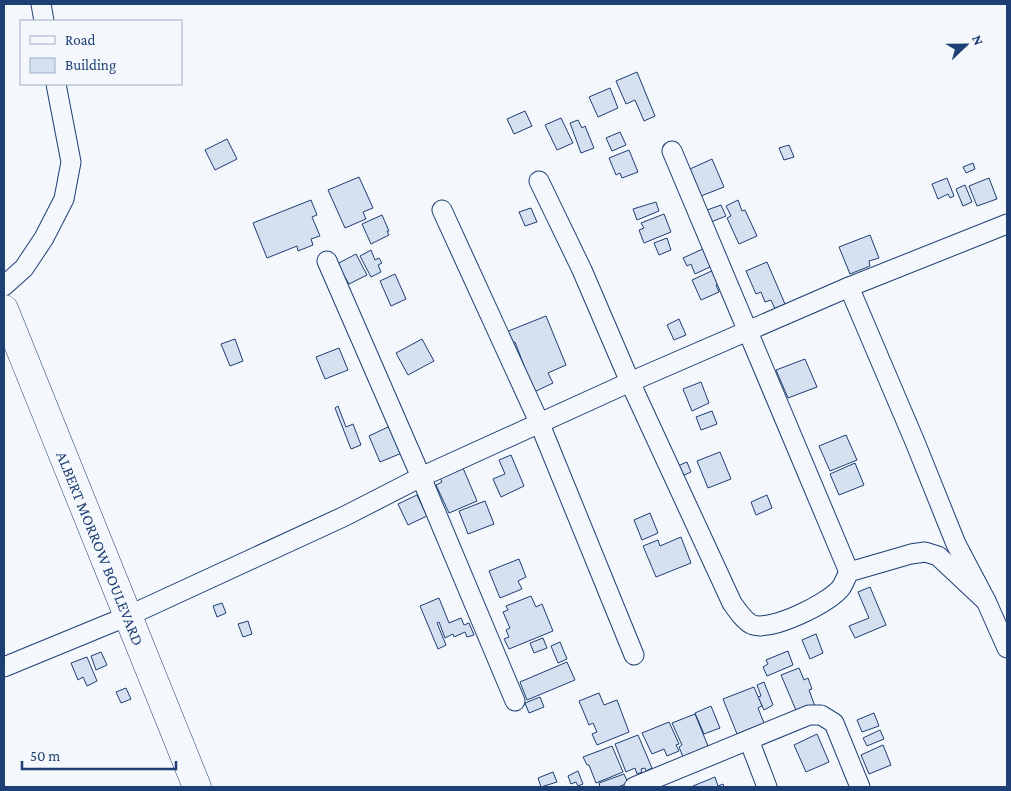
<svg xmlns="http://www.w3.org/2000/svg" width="1011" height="791" font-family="'Crimson Pro',serif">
  <rect width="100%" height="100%" fill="#f4f7fb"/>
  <g fill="#d5e0f0" stroke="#1d3f73">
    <polygon points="637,72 655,116 644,121 635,100 626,104 616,81"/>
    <polygon points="610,88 618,108 598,117 589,97"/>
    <polygon points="525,111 532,126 514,134 507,119"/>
    <polygon points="561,118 573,143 557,150 545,125"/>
    <polygon points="578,120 582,128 585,126 594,148 581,153 570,123"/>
    <polygon points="620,132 626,145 612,151 606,138"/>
    <polygon points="227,139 237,159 215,170 205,150"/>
    <polygon points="789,145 794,157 784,160 779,148"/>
    <polygon points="629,150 638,172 622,178 620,173 616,175 609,158"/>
    <polygon points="712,159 724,187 701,196 690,169"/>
    <polygon points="973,163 975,169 966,173 963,167"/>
    <polygon points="359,177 373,208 363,212 366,219 345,228 328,190"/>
    <polygon points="947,178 954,196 950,198 948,194 938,199 932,184"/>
    <polygon points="989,178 997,199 977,206 969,186"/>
    <polygon points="965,185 972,202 963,206 956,189"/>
    <polygon points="311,200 317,215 312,217 320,236 311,239 313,245 298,251 297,246 267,258 253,223"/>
    <polygon points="738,200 742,211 745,210 757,236 739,244 727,218 731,216 726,206"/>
    <polygon points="656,202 659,211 637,220 633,209"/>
    <polygon points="721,205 726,216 711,222 707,210"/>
    <polygon points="531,208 537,222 525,226 519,212"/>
    <polygon points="664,214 671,232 644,243 639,230 644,228 641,223"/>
    <polygon points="382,215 389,231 387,231 389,235 371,244 362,224"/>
    <polygon points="870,235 879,258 869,261 870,266 850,274 839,247"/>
    <polygon points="667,238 671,250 659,255 654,243"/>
    <polygon points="705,248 712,266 695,274 691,264 687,266 683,258"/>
    <polygon points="371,250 375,260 379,258 382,263 378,265 381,272 371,277 360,256"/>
    <polygon points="356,254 367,275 349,284 337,264"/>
    <polygon points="767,262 785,304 775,309 771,300 765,302 761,292 756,294 746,271"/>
    <polygon points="716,269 722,282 716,285 719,292 701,300 692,280"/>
    <polygon points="395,274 406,299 391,306 380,281"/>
    <polygon points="546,316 566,365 548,373 553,383 534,392 515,342 511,343 506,332"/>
    <polygon points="679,319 686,335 674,340 667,325"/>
    <polygon points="235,339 243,361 230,366 221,344"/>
    <polygon points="422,339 434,361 408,375 396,353"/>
    <polygon points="339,348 348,370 325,379 316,357"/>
    <polygon points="805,359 817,387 788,398 776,370"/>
    <polygon points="701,382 709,403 692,411 683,389"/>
    <polygon points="338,406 346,427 353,424 361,445 351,449 335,408"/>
    <polygon points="712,411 717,424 701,430 696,417"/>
    <polygon points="390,426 402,453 380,462 369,436"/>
    <polygon points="846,435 857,460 830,471 819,446"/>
    <polygon points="720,452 731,479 708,488 697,461"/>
    <polygon points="511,455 524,486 501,497 493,479 505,474 499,460"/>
    <polygon points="687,462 691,472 680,477 675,467"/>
    <polygon points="855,463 864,485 839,495 830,474"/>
    <polygon points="463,468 477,501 449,513 436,485 442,482 440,478"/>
    <polygon points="417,495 427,516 408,525 398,504"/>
    <polygon points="767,495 772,508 756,515 751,502"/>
    <polygon points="485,501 494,524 468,534 459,511"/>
    <polygon points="650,513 658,533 642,540 634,520"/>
    <polygon points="681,537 691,563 656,577 643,546 658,540 660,546"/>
    <polygon points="519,559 526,577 518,581 522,589 500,598 489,571"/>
    <polygon points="870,587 886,625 855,638 849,626 869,618 858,592"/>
    <polygon points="531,596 536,607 542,604 553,631 509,649 504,639 509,637 506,630 510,628 503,612 508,610 506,606"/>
    <polygon points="439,598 449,623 461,618 464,625 469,623 474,635 467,637 465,632 454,637 453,634 445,638 439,622 437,623 446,645 438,649 420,606"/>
    <polygon points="222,603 226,613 217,617 213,606"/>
    <polygon points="248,621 252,634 243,637 238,624"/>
    <polygon points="816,634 823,653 810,659 802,640"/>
    <polygon points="543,638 547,648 534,653 530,643"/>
    <polygon points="560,642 567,659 558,663 551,646"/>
    <polygon points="788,651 793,665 767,676 763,667 768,664 766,660"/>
    <polygon points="101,652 107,665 96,670 91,656"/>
    <polygon points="87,657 97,681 87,686 83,677 78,680 71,663"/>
    <polygon points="567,662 575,680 527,700 520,682"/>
    <polygon points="799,668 804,680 808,678 812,689 809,690 816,709 798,715 781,675"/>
    <polygon points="764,682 773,705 764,710 758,697 761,696 757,685"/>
    <polygon points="754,687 762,706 758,708 764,723 737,734 723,699"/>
    <polygon points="126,688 131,699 121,703 116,692"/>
    <polygon points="599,693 604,705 617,700 629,732 597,745 592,734 597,732 593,723 589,725 579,701"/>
    <polygon points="540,697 544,707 529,713 525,703"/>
    <polygon points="711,706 720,728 704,734 695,713"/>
    <polygon points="874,713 879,726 862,732 857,720"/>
    <polygon points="695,714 710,751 685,762 679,747 682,745 672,723"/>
    <polygon points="669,722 679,744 676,745 679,751 667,756 664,749 652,754 642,733"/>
    <polygon points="880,730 884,739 867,746 863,738"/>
    <polygon points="817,734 829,762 806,772 794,745"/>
    <polygon points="638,735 652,768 646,771 645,768 641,769 642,772 637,774 635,768 626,772 615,744"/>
    <polygon points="883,745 891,765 869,774 861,755"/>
    <polygon points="612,746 623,772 596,783 589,765 587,765 583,757"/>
    <polygon points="578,771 583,784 578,786 576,782 571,784 568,776"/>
    <polygon points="553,772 557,782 541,787 538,778"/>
    <polygon points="624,774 628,783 618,787 600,787 599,783"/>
    <polygon points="715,777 718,786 723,784 724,787 693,787 693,786"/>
  </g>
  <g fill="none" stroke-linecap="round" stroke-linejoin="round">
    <g stroke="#1d3f73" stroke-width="21">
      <g id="minor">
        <polyline points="41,4 44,21"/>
        <polyline points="672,151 849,572"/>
        <path d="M539 181 582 270 630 382 732 603C737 610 745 622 753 625 773 631 826 604 840 589 844 584 846 577 849 572L911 554 925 552 938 556 986 601"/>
        <polyline points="442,210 539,422 634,655"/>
        <polyline points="327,261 421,477 515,701"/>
        <polyline points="4,286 24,268 44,238 64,199 71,162 56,84"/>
        <polyline points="849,287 915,442 956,544 986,601 1007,648"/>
        <polyline points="4,667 128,616 345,516 421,477 630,382 849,287 1007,224"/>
        <polyline points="749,740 767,787"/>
        <polyline points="634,787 809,715 821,715 834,723 860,787"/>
      </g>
    </g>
    <g stroke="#1d3f73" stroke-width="29">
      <g id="trunk">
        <path id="s1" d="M4 309 197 787"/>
      </g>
    </g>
    <use href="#minor" stroke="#f4f7fb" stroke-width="19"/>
    <use href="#trunk" stroke="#f4f7fb" stroke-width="28"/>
  </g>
  <g text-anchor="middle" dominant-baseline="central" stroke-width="4" stroke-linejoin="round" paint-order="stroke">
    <g font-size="16" fill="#1d3f73" stroke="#f4f7fb">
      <text stroke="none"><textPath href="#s1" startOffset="258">ALBERT MORROW BOULEVARD</textPath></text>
    </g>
  </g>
  <rect width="1011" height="791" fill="none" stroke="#1d3f73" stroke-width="10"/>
  <rect x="20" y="20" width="162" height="65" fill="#f4f7fb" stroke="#9eadc5"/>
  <rect x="30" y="36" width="25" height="8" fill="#f4f7fb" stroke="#9eadc5"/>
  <text x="65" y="45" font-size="15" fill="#1d3f73">Road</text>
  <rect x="30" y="58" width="25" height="15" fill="#d5e0f0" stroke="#9eadc5"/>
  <text x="65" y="70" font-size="15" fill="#1d3f73">Building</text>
  <g transform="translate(966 45) rotate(68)" stroke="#f4f7fb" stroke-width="4" paint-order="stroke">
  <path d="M0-4L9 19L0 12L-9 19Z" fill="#1d3f73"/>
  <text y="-8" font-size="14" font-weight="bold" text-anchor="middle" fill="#1d3f73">N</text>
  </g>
  <path d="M22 761v8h154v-8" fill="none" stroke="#1d3f73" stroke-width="2.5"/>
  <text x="30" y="761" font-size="15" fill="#1d3f73" stroke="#f4f7fb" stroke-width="4" paint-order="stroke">50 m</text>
</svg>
